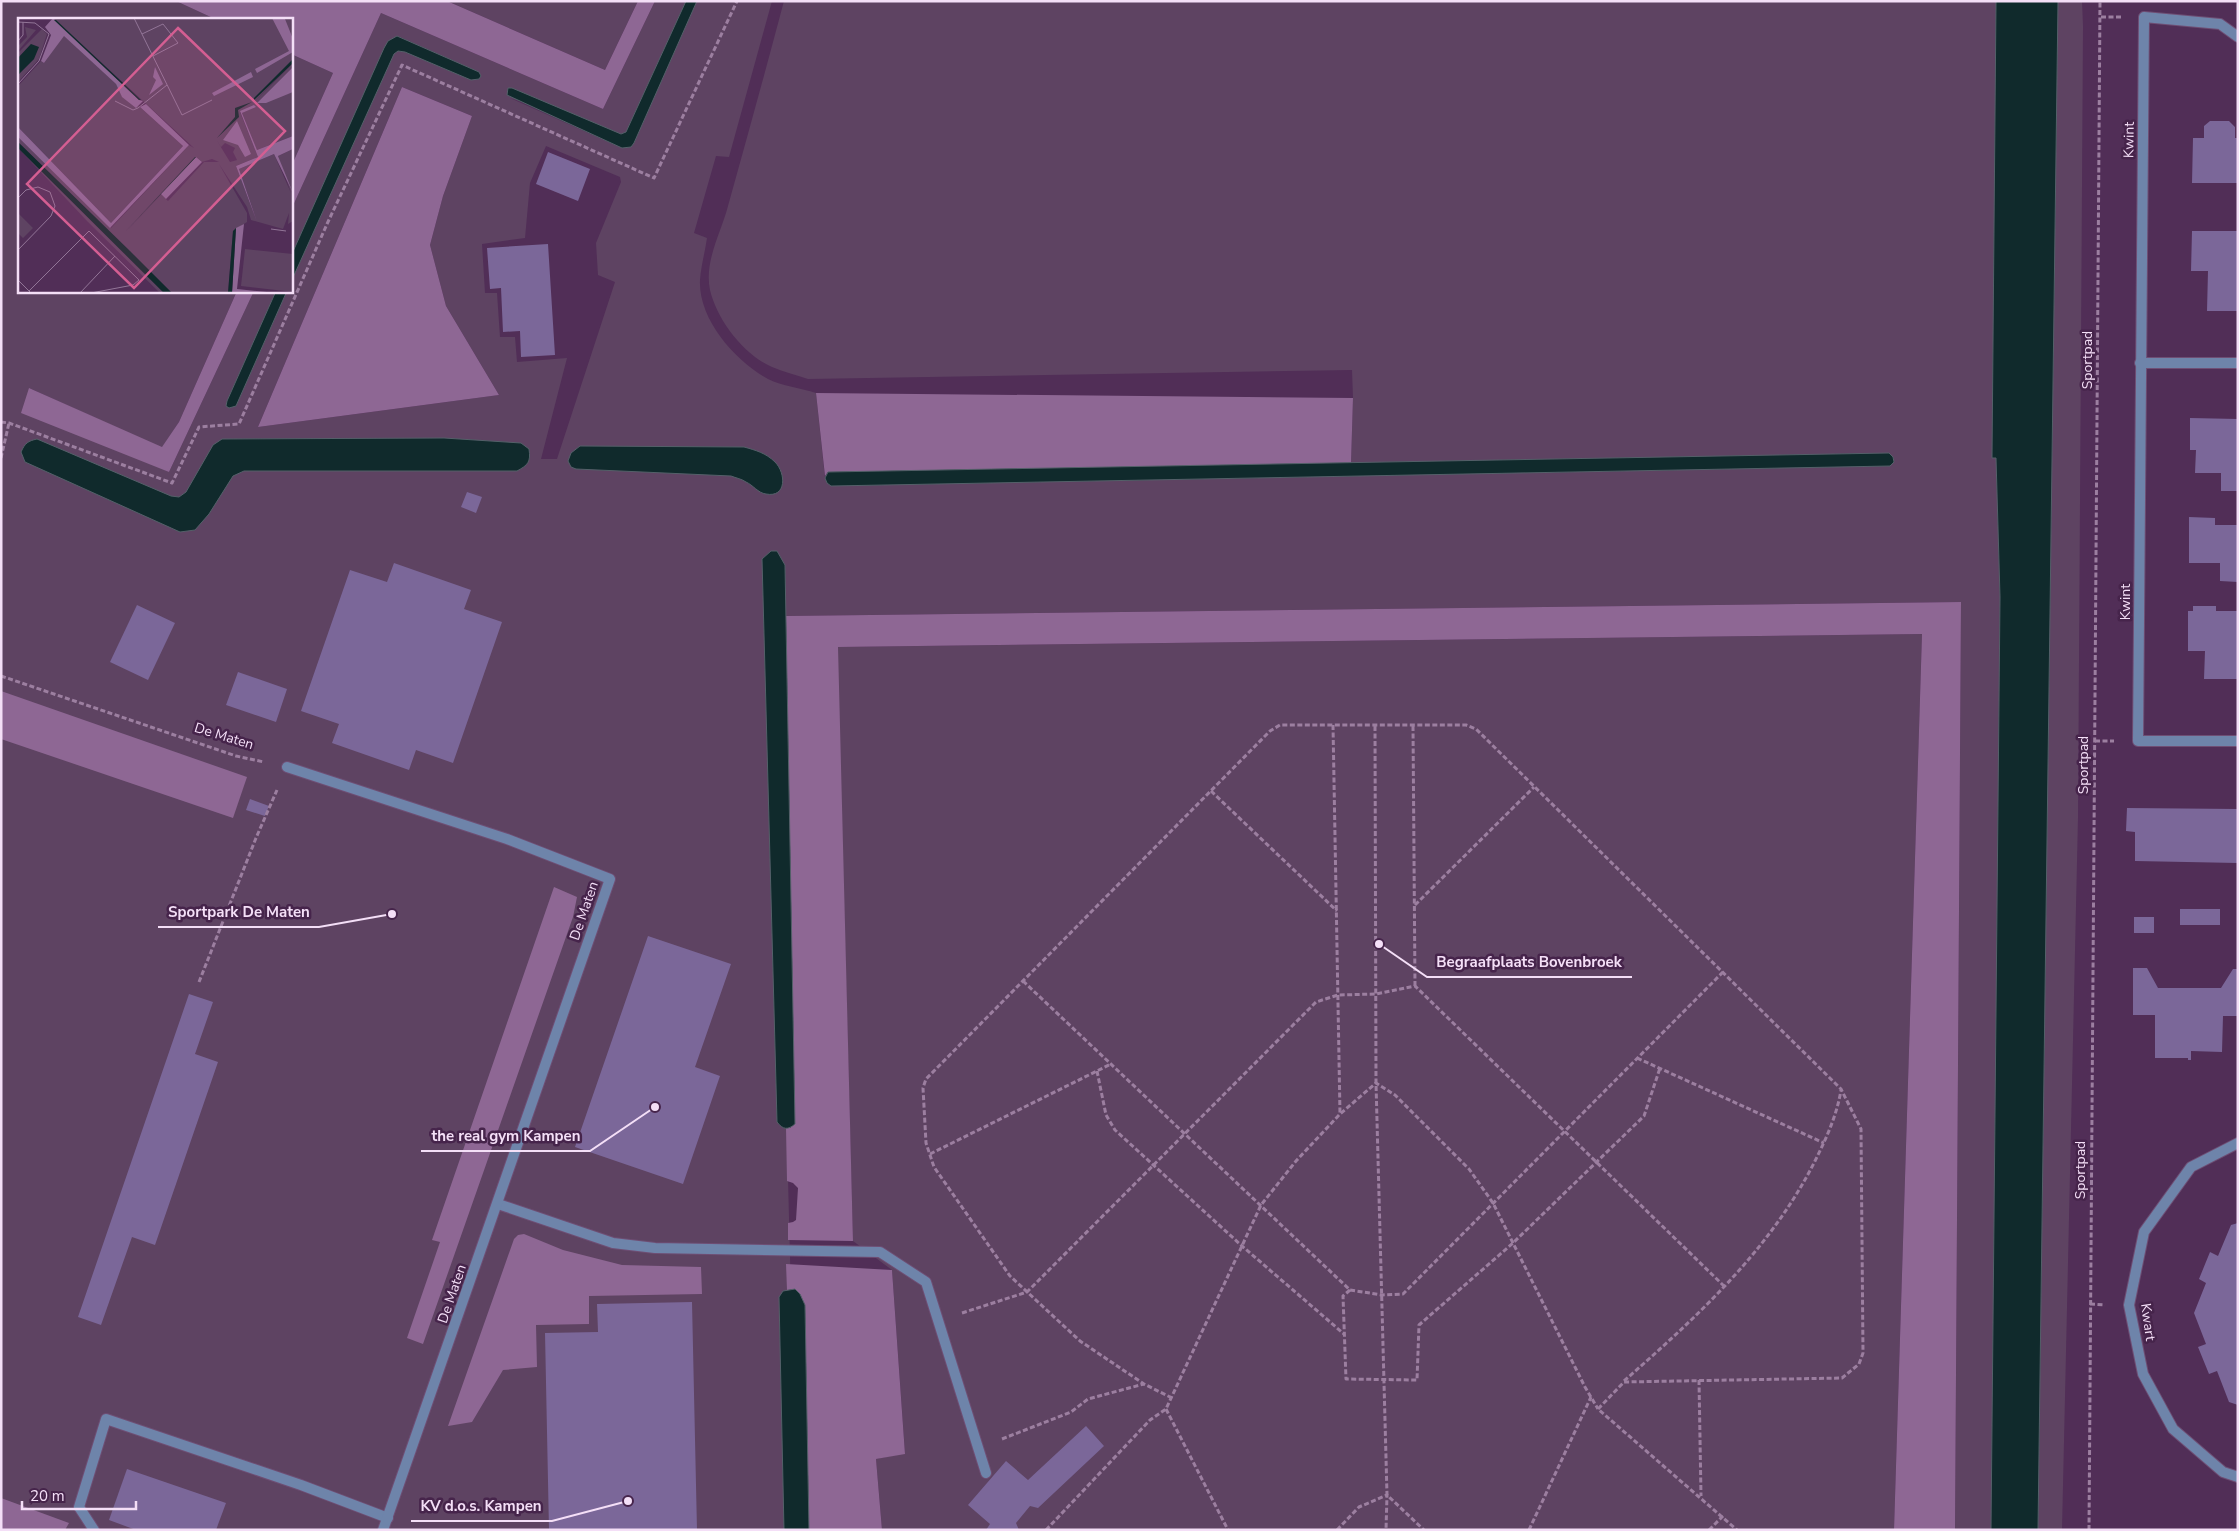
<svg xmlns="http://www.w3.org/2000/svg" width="2239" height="1531" font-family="'Nunito Sans',sans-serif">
  <rect width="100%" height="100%" fill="#512e57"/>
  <g fill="#5e4362" fill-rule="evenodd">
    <path d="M1 1H176L215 19H19V291H237L179 422 162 448 29 388 169 472 254 291H276L227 401 236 406 287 291H291V282L394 54 398 51 405 52 471 80 479 79 481 76 479 72 398 36 388 41 291 256V210L381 13 603 109 655 1H686L626 132 621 134 510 98 622 148 630 147 634 143 697 1H772L729 157 716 156 694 233 707 238C705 252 701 266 700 280 698 319 735 361 768 379 782 386 801 388 816 393L825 478 827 483 831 486 1890 466 1894 462 1893 457 1889 453 1351 463 1353 398 1352 370 808 379C797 375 784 372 772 367 744 355 717 320 710 290 704 261 721 233 728 206 747 138 766 69 784 1H1996L1992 457H1996L2000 597 1991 1530H1955L1961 602 786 616 785 565 772 552 797 1530H1ZM402 87 472 116 443 196 430 245 446 306 499 395 258 427ZM546 146 620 177 621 182 596 243 598 275 615 282 557 459H541L567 358 517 362 515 337H500L497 293H485L482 244 525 238 530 183Z"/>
    <polygon points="447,1 638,1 605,70"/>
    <polygon points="2058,1 2082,1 2083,26 2078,817 2062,1530 2038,1530"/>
    <polygon points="291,54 333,73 291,167"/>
    <polygon points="1922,634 1894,1530 882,1530 876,1459 905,1453 892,1270 853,1241 837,647"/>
  </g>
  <g fill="#8e6794">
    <polygon points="176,1 447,1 605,70 638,1 655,1 603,109 381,13 291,210 291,167 333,73 291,54 291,19 215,19"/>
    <polygon points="402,87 472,116 443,196 430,245 446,306 499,395 258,427"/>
    <polygon points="237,291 254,291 169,472 21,413 29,388 162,447 179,422"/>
    <polygon points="816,393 1353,398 1351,463 828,472 825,476"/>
    <polygon points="1961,602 1955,1530 1894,1530 1922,634 838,647 853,1241 788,1240 788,1223 793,1222 796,1220 798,1188 793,1183 787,1181 786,1128 790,1128 795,1123 786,616"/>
    <polygon points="1,691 247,777 233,818 1,739"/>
    <polygon points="554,887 577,897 573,917 423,1344 407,1338 440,1242 432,1240"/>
    <polygon points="524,1234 563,1250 622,1265 701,1267 702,1294 589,1296 589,1324 536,1325 537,1367 503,1370 472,1422 448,1426 514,1239 518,1235"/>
    <polygon points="786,1264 892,1270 905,1454 876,1459 882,1530 809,1530 805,1305 795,1289 787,1290"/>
    <polygon points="1,1498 69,1523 65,1530 1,1530"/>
  </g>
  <g fill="#102a2c" stroke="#546069">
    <polygon points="686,1 697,1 634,143 631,147 622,148 507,95 508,88 512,88 621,134 626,132"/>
    <polygon points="1996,1 2058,1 2038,1530 1991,1530 2000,597 1996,458 1992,458"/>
    <polygon points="397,36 479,72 481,76 479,79 471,80 405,52 398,51 394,54 291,282 291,256 384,48 388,41"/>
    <polygon points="276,291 287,291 236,406 229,408 226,406 227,401"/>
    <path d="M444 438 521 443 529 449C531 462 528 465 517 471H244L233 476 209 514 195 530 180 532 25 462 21 452C25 443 28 441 37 439L171 496 179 497 186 492 213 445 222 439Z"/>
    <path d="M580 446 744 447C755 450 766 453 775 462 786 473 787 498 766 494 758 493 753 485 746 482 742 479 736 478 731 476L576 469 571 467 568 461 571 453Z"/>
    <polygon points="1889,453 1893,457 1894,462 1890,466 831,486 827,483 825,478 828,472"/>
    <path d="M771 551H777L785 565 795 1124C788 1130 783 1130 777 1122L762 559Z"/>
    <polygon points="795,1289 800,1294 805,1305 809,1530 784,1530 779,1297 783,1291"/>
  </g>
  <g fill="#7b6799">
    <polygon points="2210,121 2229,121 2235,127 2235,138 2238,138 2238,183 2192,183 2193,138 2204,138 2204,126"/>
    <polygon points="548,152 590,169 578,201 536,184"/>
    <polygon points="2192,231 2238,231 2238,311 2207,311 2208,271 2191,271"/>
    <polygon points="548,244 555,355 521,357 520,331 503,332 501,288 490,289 487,248"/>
    <polygon points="2190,418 2238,419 2238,491 2221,491 2221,473 2195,473 2196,450 2190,450"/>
    <polygon points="467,492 482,497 476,513 461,507"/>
    <polygon points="2189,517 2215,518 2215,525 2238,525 2238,582 2220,581 2220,563 2189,563"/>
    <polygon points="394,563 471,590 464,609 502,622 453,763 416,750 409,770 332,743 339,724 301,711 350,570 387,582"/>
    <polygon points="137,605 175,623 148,680 110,662"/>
    <polygon points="2193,606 2216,606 2216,611 2238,611 2238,679 2204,679 2205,651 2188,651 2188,611 2193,611"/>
    <polygon points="238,672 287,689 276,722 226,705"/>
    <polygon points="250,799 269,806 265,816 246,810"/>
    <polygon points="2127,808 2238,809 2238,863 2135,861 2135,832 2126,831"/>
    <rect x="2180" y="909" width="40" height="16"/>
    <rect x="2134" y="917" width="20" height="16"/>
    <polygon points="648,936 731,964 695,1067 720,1076 683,1184 575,1147"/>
    <polygon points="2133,968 2147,968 2158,988 2221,988 2233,969 2238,969 2238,1016 2223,1016 2222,1052 2191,1051 2191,1060 2188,1060 2188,1058 2155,1058 2155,1015 2133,1015"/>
    <polygon points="189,994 213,1002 195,1054 218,1062 155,1245 132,1237 101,1325 78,1317"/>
    <polygon points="2238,1223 2238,1405 2229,1402 2217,1371 2209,1374 2198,1347 2206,1344 2194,1313 2206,1283 2199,1279 2210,1252 2218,1256 2231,1225"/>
    <polygon points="692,1302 697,1530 549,1530 545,1333 598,1332 597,1304"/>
    <polygon points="1086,1426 1104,1446 1038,1508 1030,1506 1016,1523 1019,1530 986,1530 990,1524 968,1505 1006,1461 1028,1480"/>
    <polygon points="127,1469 226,1503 216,1530 136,1530 109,1520"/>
  </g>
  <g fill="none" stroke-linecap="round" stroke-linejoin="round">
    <g stroke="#6e4e74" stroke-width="12">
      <g id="service">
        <polyline points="498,1204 613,1243 655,1248 880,1252 926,1282 986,1473"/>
        <polyline points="94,1530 79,1507 106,1419 301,1485 388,1518"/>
      </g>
    </g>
    <g stroke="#6e4e74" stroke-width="12">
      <g id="minor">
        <polyline points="2238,37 2220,24 2144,17 2138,741 2238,741"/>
        <polyline points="2140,363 2238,363"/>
        <polyline points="287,767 507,839 610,879 383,1530"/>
        <polyline points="2238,1143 2191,1167 2144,1232 2129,1305 2143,1374 2173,1429 2223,1472 2238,1477"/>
      </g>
    </g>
    <g stroke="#9c7fa0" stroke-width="3" stroke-dasharray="5 2.5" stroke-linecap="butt">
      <polyline points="2101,17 2121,17"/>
      <polyline points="1,422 9,423 172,483 199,427 239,424 327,224 402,65 654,178 737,1"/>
      <polyline points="1,458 9,423"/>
      <polyline points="1,676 236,756 264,762"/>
      <polyline points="1333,725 1340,1114"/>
      <polyline points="1375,726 1376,1083 1387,1495 1424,1530"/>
      <polyline points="1413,726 1415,986"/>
      <polyline points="2095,741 2114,741"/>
      <polyline points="1211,791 1337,911"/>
      <polyline points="1415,905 1534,787"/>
      <polyline points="1023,981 1350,1290 1382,1295 1403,1294 1723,972"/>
      <polyline points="199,982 256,838 277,790"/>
      <polyline points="1637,1058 1824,1143"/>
      <polyline points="1097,1071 1106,1115 1115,1130 1242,1246 1344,1334"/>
      <polyline points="930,1154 1111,1064"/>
      <polyline points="1350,1290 1343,1296 1346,1379 1417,1380 1419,1325 1513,1243 1644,1116 1660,1068"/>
      <polyline points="2090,1304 2105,1305"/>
      <polyline points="962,1313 1027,1292 1316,1002 1338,995 1376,994 1415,986 1725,1287"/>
      <polyline points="1699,1380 1701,1496"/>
      <path d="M1624 1381C1698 1316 1770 1250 1815 1161 1826 1139 1837 1115 1841 1090"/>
      <polyline points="1172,1398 1144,1384 1080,1341 1010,1276 934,1167 926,1143 923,1088 926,1079 1270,731 1280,725 1466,725 1476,729 1841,1089 1861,1129 1863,1353 1859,1364 1842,1378 1624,1382 1598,1409 1737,1530"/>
      <polyline points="1166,1409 1228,1530"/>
      <polyline points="1002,1439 1071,1412 1088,1399 1144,1384"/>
      <polyline points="1046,1530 1150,1420 1166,1409 1261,1205 1296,1161 1340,1114 1376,1083 1395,1095 1469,1169 1493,1203 1585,1387 1598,1409"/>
      <polyline points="1337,1530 1359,1507 1387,1495 1386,1530"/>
      <polyline points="1529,1530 1591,1397"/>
      <polyline points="1709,1530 1723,1516"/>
      <polyline points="2089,1530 2100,1"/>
    </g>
    <use href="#service" stroke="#6e84aa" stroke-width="10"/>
    <use href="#minor" stroke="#6e84aa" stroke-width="10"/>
  </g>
  <g text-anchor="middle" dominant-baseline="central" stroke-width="5" stroke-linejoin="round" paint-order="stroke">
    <g font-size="14" fill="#f4dff7" stroke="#46244b">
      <text transform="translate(2129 140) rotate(-89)">Kwint</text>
      <text transform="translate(2087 360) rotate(-90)">Sportpad</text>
      <text transform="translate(2125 602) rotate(-90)">Kwint</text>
      <text transform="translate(224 736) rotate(17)">De Maten</text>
      <text transform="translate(2083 765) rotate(-90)">Sportpad</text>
      <text transform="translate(584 911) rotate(-71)">De Maten</text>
      <text transform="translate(2080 1170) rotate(-90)">Sportpad</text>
      <text transform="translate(452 1294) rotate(-71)">De Maten</text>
      <text transform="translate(2148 1322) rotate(82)">Kwart</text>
    </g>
  </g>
  <g transform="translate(18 18)">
    <rect width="275" height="275" fill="#512e57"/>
    <path d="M35 0H273L275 3V43L237 83 275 45V49L239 85 275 74V118L239 132 224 95 237 89 222 94 240 139 218 148 239 204 221 151 256 136 273 175 260 138 275 131V203L270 206 271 195 265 211 233 202 229 189 201 146 229 195V204L215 213 210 275H154L0 124V119L93 210 171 127 176 130ZM198 121 203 129 207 125 217 130 215 134 219 142 212 144ZM178 139 184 144 194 141 201 144H186L150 183 143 176 107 215ZM7 9 18 12 0 33V28L9 19ZM24 11 29 16 21 41 0 64V57L16 41 13 26 0 40V35ZM46 17 98 66 104 78 122 89 165 128 93 205 0 109 1 67 23 43 26 45ZM0 130 146 275H142L69 203ZM0 195 15 210 5 220 0 215ZM227 231 275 236V274L223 268Z" fill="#5e4362" fill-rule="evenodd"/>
    <path d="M35 0 121 82 125 83 118 90 104 79 98 66 46 18 26 45 23 43 33 17 27 9ZM254 0 267 1 275 21V34L239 55 237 51 271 33ZM137 49 145 66 131 77 138 62 135 59ZM275 49V74L248 85H239ZM233 54 235 59 196 78 194 75ZM128 86 171 127 92 210 0 119V109L93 205 165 128 122 89ZM236 87 238 89 224 95 239 132 275 118V131L260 138 275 175 256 136 221 151 239 204 218 148 240 139 222 93ZM219 103 233 136 227 139 220 127 205 122ZM178 139 184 144 148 181 143 176ZM226 206 219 271 259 275H214L218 210Z" fill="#8e6794"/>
    <path d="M36 2H38L123 82H121ZM13 26 21 29 16 41 0 57V40ZM275 41V45L236 82V80ZM234 84 220 92 221 99 199 120 217 99V90ZM0 124 112 233 154 275H146L0 130ZM177 139H178L107 214ZM218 210 214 275H210L215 213Z" fill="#102a2c"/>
    <path fill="none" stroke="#927597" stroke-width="1" d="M116 0 164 97 194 82M0 4 17 5 31 16 21 43 0 66M124 16 145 6 160 25 135 38M0 23 5 17V4M97 83 115 92 120 90 149 67M0 180 8 172 20 169 32 174 37 188 33 198 0 232M253 211 268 213M0 262 12 274M11 273 71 213 121 262 115 267 73 275M62 275 97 238"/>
    <path fill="#d45e92" fill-opacity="0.15" stroke="#d45e92" stroke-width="2.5" d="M160 10 267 113 116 270 9 166Z"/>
    <rect width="275" height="275" fill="none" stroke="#f4dff7" stroke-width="2.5"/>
  </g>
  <path fill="none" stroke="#f4dff7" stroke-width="2" d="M392 914L319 927H158M1379 944L1427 977H1632M655 1107L590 1151H421M628 1501L552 1521H411"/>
  <g fill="#f4dff7" stroke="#46244b" stroke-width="2">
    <circle cx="392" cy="914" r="5"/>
    <circle cx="1379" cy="944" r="5"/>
    <circle cx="655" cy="1107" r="5"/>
    <circle cx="628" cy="1501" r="5"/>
  </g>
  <g font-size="15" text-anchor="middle" font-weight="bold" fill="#f4dff7" stroke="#46244b" stroke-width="5" stroke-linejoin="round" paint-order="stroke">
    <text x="239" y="917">Sportpark De Maten</text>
    <text x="1529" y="967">Begraafplaats Bovenbroek</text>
    <text x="506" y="1141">the real gym Kampen</text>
    <text x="481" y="1511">KV d.o.s. Kampen</text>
  </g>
  <rect width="2239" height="1531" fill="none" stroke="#f4dff7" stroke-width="5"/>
  <path d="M22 1501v8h114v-8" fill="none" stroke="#f4dff7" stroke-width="2.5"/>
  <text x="30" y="1501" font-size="15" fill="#f4dff7" stroke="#46244b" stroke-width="4" paint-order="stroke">20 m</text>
</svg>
